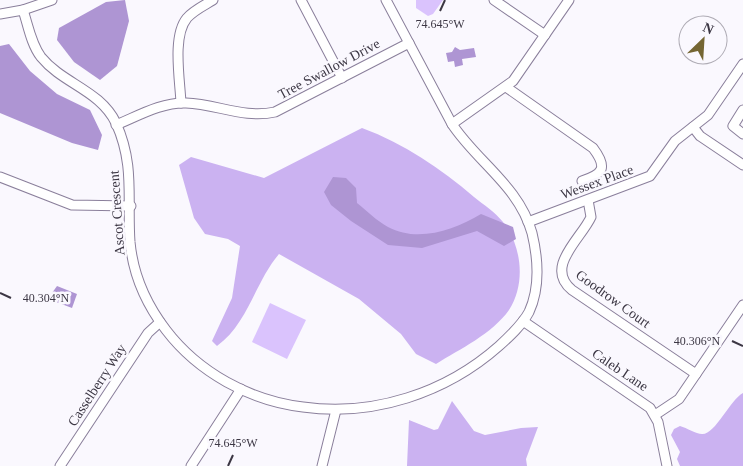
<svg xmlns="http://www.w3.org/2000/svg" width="743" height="466" font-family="Georgia,serif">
  <rect width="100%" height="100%" fill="#faf8fe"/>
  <g fill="#dac3fd">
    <polygon points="416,0 443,0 433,14 428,16 416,8"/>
    <polygon points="270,303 306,320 287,359 252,342"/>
  </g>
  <g fill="#cbb2f1">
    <path d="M362 128C405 144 440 168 474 197 484 205 495 212 503 222 522 246 526 284 509 310 492 334 460 349 436 364L416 354 401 334 359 299 279 254C255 282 248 324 217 346L212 341 232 298 240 246 228 239 205 234 194 218 179 165 191 157 264 178Z"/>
    <path d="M743 393V466H680L677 459 680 452 671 435 674 429 680 426C687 428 696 434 702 434 715 435 730 400 743 393Z"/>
    <polygon points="452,401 474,431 485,435 521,428 538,427 526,459 527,466 407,466 409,420 434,430 438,429"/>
  </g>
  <g fill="#ae95d3">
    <polygon points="125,0 129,21 117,66 100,80 74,62 57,40 59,28 106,2"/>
    <polygon points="9,44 30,71 57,94 90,110 102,135 98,150 72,143 0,113 0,46"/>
    <polygon points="455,47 460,50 474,48 476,57 462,59 463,65 455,67 454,61 448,62 446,53 452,52"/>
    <path d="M333 177 346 178 356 188 357 203C367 211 377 221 388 227 418 243 454 230 481 214L513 227 516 239 504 246 477 231 422 248 388 245 351 221 331 205 324 192Z"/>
    <polygon points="57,286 77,294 72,308 51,300 52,293"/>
  </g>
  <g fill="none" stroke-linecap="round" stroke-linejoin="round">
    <g stroke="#8a7f9b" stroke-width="11">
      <g id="minor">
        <polyline points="301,0 342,78"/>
        <polyline points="494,0 545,35"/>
        <path d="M23 10C28 25 31 44 41 57 63 84 100 90 116 123 135 165 127 199 130 242 133 274 146 304 166 330 198 372 250 401 303 407 373 417 446 393 499 346 510 336 522 325 529 312 540 288 538 258 532 233 519 186 477 162 452 124L386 0"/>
        <polyline points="0,14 23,10 52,0"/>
        <path d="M506 87 593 148C608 168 603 174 582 181"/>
        <path d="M181 103C180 80 172 36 187 18 194 10 205 5 213 0"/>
        <polyline points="743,110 733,126 743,134"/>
        <polyline points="452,124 513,81 569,0"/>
        <path d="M116 125C138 116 162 102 186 103 217 104 244 119 275 112L409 43"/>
        <polyline points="693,127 700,136 743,165"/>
        <polyline points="0,177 72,205 131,206"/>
        <path d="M588 200 591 217C581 239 544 267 572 290L696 374"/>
        <polyline points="528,222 650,176 675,141 708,115 743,64"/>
        <polyline points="523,321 650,408 658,422 667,466"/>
        <polyline points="655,415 679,399 743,305"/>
        <polyline points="60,466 148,333 160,322"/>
        <polyline points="191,466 241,389"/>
        <polyline points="322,466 336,410"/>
      </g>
    </g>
    <use href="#minor" stroke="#fff" stroke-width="9"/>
  </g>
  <path fill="none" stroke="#3c3744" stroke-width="2" d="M440 11 445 0M0 293 11 298M732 341 743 346M228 466 233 455"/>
  <g text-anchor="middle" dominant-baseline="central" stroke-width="5" stroke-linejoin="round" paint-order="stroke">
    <g font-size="14" fill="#3c3744" stroke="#faf8fe">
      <text transform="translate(329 69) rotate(-28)">Tree Swallow Drive</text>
      <text transform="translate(597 182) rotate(-20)">Wessex Place</text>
      <text transform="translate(117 213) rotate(-94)">Ascot Crescent</text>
      <text transform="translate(613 299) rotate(36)">Goodrow Court</text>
      <text transform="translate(620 370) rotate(34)">Caleb Lane</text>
      <text transform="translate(97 385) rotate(-57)">Casselberry Way</text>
    </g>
  </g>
  <g font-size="12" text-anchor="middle" fill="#3c3744" stroke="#faf8fe" stroke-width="5" stroke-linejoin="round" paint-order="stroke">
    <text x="440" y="28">74.645°W</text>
    <text x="46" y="302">40.304°N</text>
    <text x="697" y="345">40.306°N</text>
    <text x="233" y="447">74.645°W</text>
  </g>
  <g transform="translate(703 40) rotate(25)"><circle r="24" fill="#faf8fe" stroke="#aeabb4"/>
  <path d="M0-4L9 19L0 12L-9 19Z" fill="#756633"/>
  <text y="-8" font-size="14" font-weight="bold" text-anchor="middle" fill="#3c3744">N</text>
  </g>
</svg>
